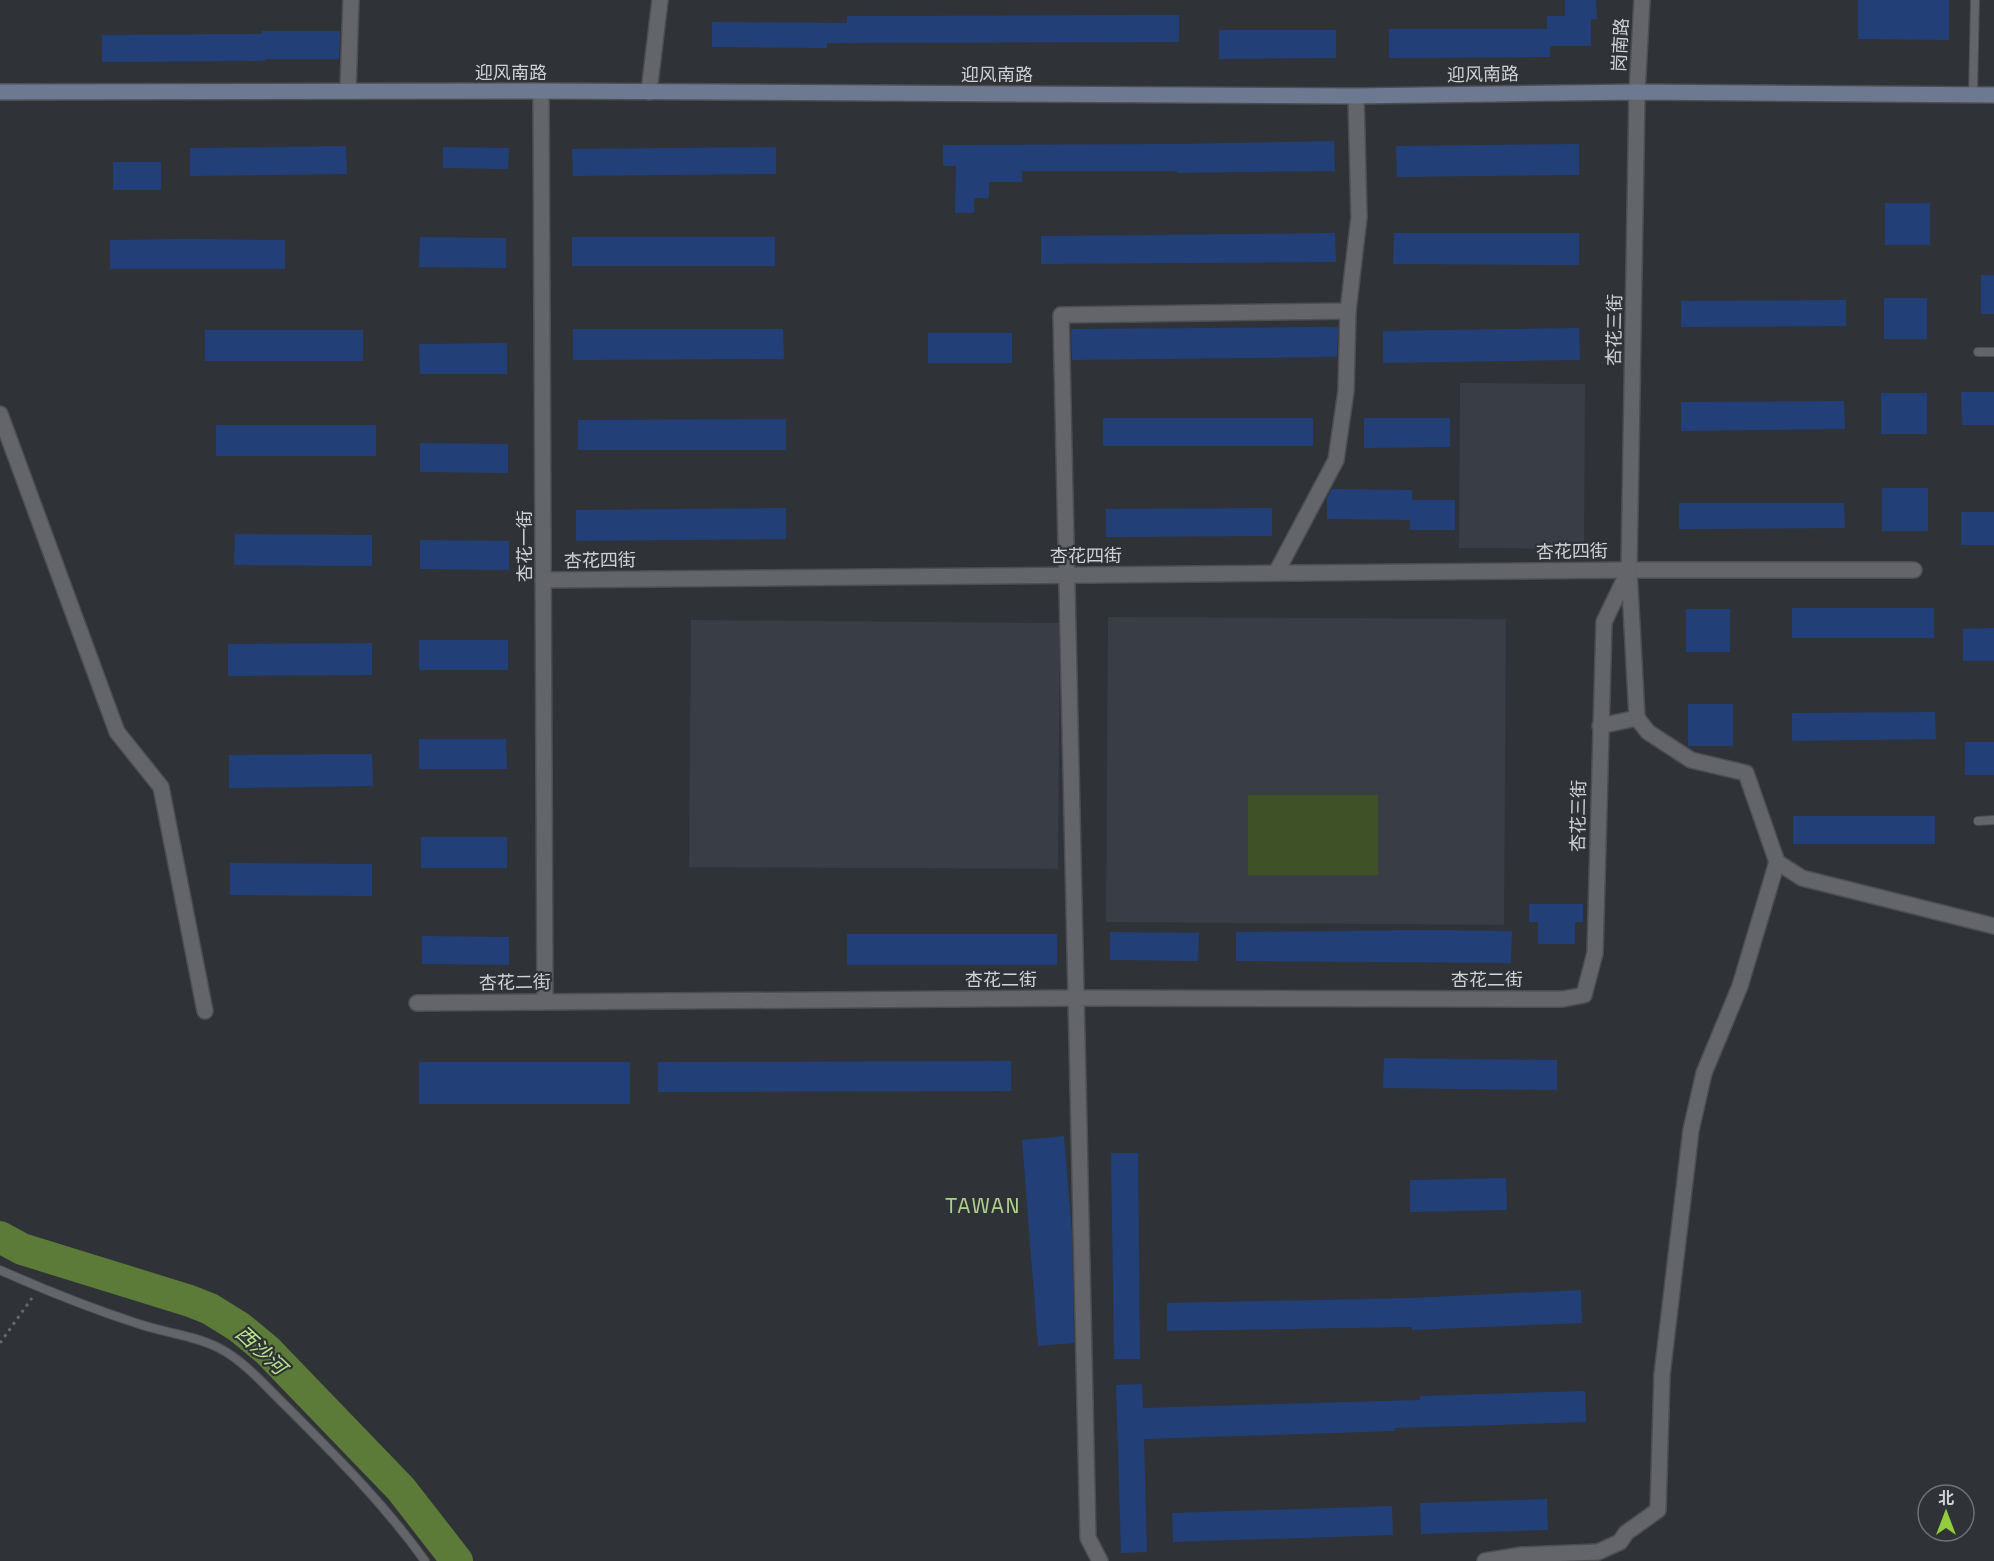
<svg xmlns="http://www.w3.org/2000/svg" width="1994" height="1561" font-family="'Space Grotesk','Noto Sans SC',sans-serif">
  <rect width="100%" height="100%" fill="#2f3236"/>
  <g fill="#383d46">
    <polygon points="1460,383 1585,384 1584,549 1459,548"/>
    <polygon points="1108,617 1506,619 1504,925 1106,922"/>
    <polygon points="691,620 1060,623 1058,869 689,867"/>
  </g>
  <rect fill="#3e5127" x="1248" y="795" width="130" height="80"/>
  <g fill="none" stroke-linecap="round" stroke-linejoin="round">
    <polyline stroke="#5c7a38" stroke-width="32" points="0,1237 22,1249 190,1301 210,1309 239,1327 267,1350 401,1489 457,1561"/>
  </g>
  <g fill="#224077">
    <polygon points="1565,0 1596,0 1597,19 1591,19 1591,46 1550,46 1550,57 1389,58 1389,29 1547,29 1547,16 1565,16"/>
    <polygon points="1858,0 1949,0 1949,40 1858,39"/>
    <polygon points="1179,15 1179,42 827,43 827,48 712,47 712,22 847,23 847,16"/>
    <polygon points="1219,30 1336,30 1336,58 1219,59"/>
    <polygon points="262,31 340,31 339,59 265,59 265,61 102,62 102,35 262,34"/>
    <polygon points="1334,141 1335,171 1177,173 1177,171 1022,171 1022,182 989,182 989,198 974,198 974,213 955,213 956,166 943,166 943,145 1176,144"/>
    <polygon points="1579,144 1579,175 1397,177 1396,146"/>
    <polygon points="346,146 347,174 190,176 190,148"/>
    <polygon points="443,147 509,148 508,169 443,168"/>
    <polygon points="776,147 776,174 573,176 572,149"/>
    <rect x="113" y="162" width="48" height="28"/>
    <rect x="1885" y="203" width="45" height="42"/>
    <polygon points="1335,233 1336,262 1041,264 1041,236"/>
    <polygon points="1394,233 1579,233 1579,265 1393,264"/>
    <polygon points="420,237 506,238 506,268 419,267"/>
    <rect x="572" y="237" width="203" height="29"/>
    <polygon points="190,239 285,240 285,269 110,269 110,240"/>
    <rect x="1981" y="275" width="13" height="39"/>
    <rect x="1884" y="298" width="43" height="41"/>
    <polygon points="1846,300 1846,326 1681,327 1681,301"/>
    <polygon points="1338,327 1337,357 1072,360 1071,329"/>
    <polygon points="1579,328 1580,360 1383,363 1383,331"/>
    <polygon points="573,329 783,329 784,359 573,360"/>
    <rect x="205" y="330" width="158" height="31"/>
    <rect x="928" y="333" width="84" height="30"/>
    <polygon points="507,343 507,374 420,374 419,344"/>
    <polygon points="1961,392 1994,392 1994,425 1962,425"/>
    <rect x="1881" y="393" width="46" height="41"/>
    <polygon points="1844,401 1845,429 1681,431 1681,402"/>
    <rect x="1103" y="418" width="210" height="28"/>
    <polygon points="1364,418 1450,418 1450,447 1364,448"/>
    <polygon points="786,419 786,450 578,450 578,420"/>
    <rect x="216" y="425" width="160" height="31"/>
    <polygon points="420,443 508,444 508,473 420,472"/>
    <rect x="1882" y="488" width="46" height="43"/>
    <polygon points="1332,489 1412,490 1412,500 1455,500 1455,530 1410,530 1410,520 1327,519 1327,498"/>
    <polygon points="1679,503 1844,503 1845,528 1679,529"/>
    <polygon points="786,508 786,539 576,541 576,510"/>
    <polygon points="1272,508 1272,536 1106,537 1106,509"/>
    <rect x="1961" y="512" width="33" height="33"/>
    <polygon points="235,534 372,535 372,566 234,565"/>
    <polygon points="420,540 509,541 509,570 420,569"/>
    <rect x="1792" y="608" width="142" height="30"/>
    <rect x="1686" y="609" width="44" height="43"/>
    <polygon points="1994,628 1994,661 1963,661 1963,629"/>
    <rect x="419" y="640" width="89" height="30"/>
    <polygon points="372,643 372,675 228,676 228,644"/>
    <rect x="1688" y="704" width="45" height="42"/>
    <polygon points="1935,712 1936,739 1792,741 1792,713"/>
    <polygon points="419,739 506,739 507,769 419,769"/>
    <rect x="1965" y="742" width="29" height="33"/>
    <polygon points="372,754 373,786 229,788 229,755"/>
    <rect x="1793" y="816" width="142" height="28"/>
    <rect x="421" y="837" width="86" height="31"/>
    <polygon points="230,863 372,864 372,896 230,895"/>
    <polygon points="1529,904 1583,904 1583,922 1575,922 1575,944 1538,944 1538,922 1529,922"/>
    <polygon points="1426,930 1512,931 1511,963 1236,961 1236,932"/>
    <polygon points="1110,932 1199,933 1198,961 1110,960"/>
    <rect x="847" y="934" width="210" height="31"/>
    <polygon points="422,936 509,937 509,965 422,964"/>
    <polygon points="1384,1058 1557,1060 1557,1090 1383,1088"/>
    <polygon points="1011,1061 1011,1091 658,1092 658,1062"/>
    <rect x="419" y="1062" width="211" height="42"/>
    <polygon points="1064,1136 1072,1233 1074,1343 1038,1346 1022,1140"/>
    <polygon points="1111,1153 1138,1153 1140,1359 1114,1359"/>
    <polygon points="1506,1178 1507,1210 1410,1212 1410,1180"/>
    <polygon points="1581,1290 1582,1323 1412,1330 1412,1327 1167,1331 1167,1303 1410,1298"/>
    <polygon points="1142,1384 1143,1408 1420,1400 1420,1396 1585,1391 1586,1422 1395,1428 1395,1431 1144,1439 1147,1552 1121,1553 1116,1385"/>
    <polygon points="1547,1499 1548,1530 1421,1534 1420,1503"/>
    <polygon points="1392,1506 1393,1535 1173,1542 1172,1513"/>
  </g>
  <g fill="none" stroke-linecap="round" stroke-linejoin="round">
    <g stroke="#4c4e50" stroke-width="10">
      <g id="lane">
        <polyline points="1973,94 1975,0"/>
        <polyline points="1978,352 1994,352"/>
        <polyline points="1978,821 1994,820"/>
        <path d="M0 1270C45 1290 90 1308 136 1323 164 1333 194 1335 219 1348 246 1362 267 1388 288 1408 337 1457 385 1505 425 1561"/>
      </g>
    </g>
    <g stroke="#4c4e50" stroke-width="18">
      <g id="street">
        <polyline points="348,91 351,0"/>
        <polyline points="541,91 545,1001"/>
        <polyline points="649,92 660,0"/>
        <polyline points="0,414 117,732 161,787 205,1011"/>
        <polyline points="1276,573 1336,460 1346,391 1348,311 1359,217 1356,96"/>
        <polyline points="543,580 1629,570 1914,570"/>
        <polyline points="1637,718 1629,570 1637,92 1642,0"/>
        <polyline points="1637,718 1648,732 1691,760 1746,773 1777,862 1802,878 1994,926"/>
        <polyline points="1600,726 1637,718"/>
        <polyline points="417,1003 1076,998 1563,999 1584,995 1595,953 1604,622 1629,570"/>
        <polyline points="1100,1561 1088,1538 1061,315 1348,311"/>
        <polyline points="1485,1561 1522,1555 1598,1552 1620,1542 1626,1533 1658,1510 1662,1375 1691,1130 1704,1073 1740,986 1777,862"/>
      </g>
    </g>
    <g stroke="#4c4e50" stroke-width="18">
      <polyline id="secondary" points="0,92 541,91 1356,96 1637,92 1994,95"/>
    </g>
    <polyline stroke="#65686b" stroke-width="3" stroke-dasharray="3 4.5" stroke-linecap="butt" points="0,1343 32,1298"/>
    <use href="#lane" stroke="#63656a" stroke-width="8"/>
    <use href="#street" stroke="#63656a" stroke-width="15"/>
    <use href="#secondary" stroke="#6c7991" stroke-width="15"/>
  </g>
  <g text-anchor="middle" dominant-baseline="central" stroke-width="4.5" stroke-linejoin="round" paint-order="stroke">
    <g font-size="18" fill="#d0d2d4" stroke="#2f3236">
      <text transform="translate(1620 45) rotate(-87)">岗南路</text>
      <text x="511" y="72">迎风南路</text>
      <text x="997" y="74">迎风南路</text>
      <text transform="translate(1483 74) rotate(-1)">迎风南路</text>
      <text transform="translate(1614 330) rotate(-89)">杏花三街</text>
      <text transform="translate(524 546) rotate(-90)">杏花一街</text>
      <text transform="translate(1572 551) rotate(-1)">杏花四街</text>
      <text x="1086" y="555">杏花四街</text>
      <text transform="translate(600 560) rotate(-1)">杏花四街</text>
      <text transform="translate(1578 816) rotate(-89)">杏花三街</text>
      <text x="1001" y="979">杏花二街</text>
      <text x="1487" y="979">杏花二街</text>
      <text transform="translate(515 982) rotate(-1)">杏花二街</text>
    </g>
    <g font-size="20" font-style="italic" fill="#bae789" stroke="#2f3236">
      <text transform="translate(261 1350) rotate(43)">西沙河</text>
    </g>
    <g font-size="21" letter-spacing="1.5" fill="#afd18c" stroke="#2f3236">
      <text x="983" y="1205">TAWAN</text>
    </g>
  </g>
  <g transform="translate(1946 1513)"><circle r="28" fill="#2f3236" stroke="#6f7275" stroke-width="1.5"/>
  <path d="M0-4.5L10 22L0 15L-10 22Z" fill="#92cd3f"/>
  <text y="-9" font-size="16" font-weight="bold" text-anchor="middle" fill="#d0d2d4">北</text>
  </g>
</svg>
